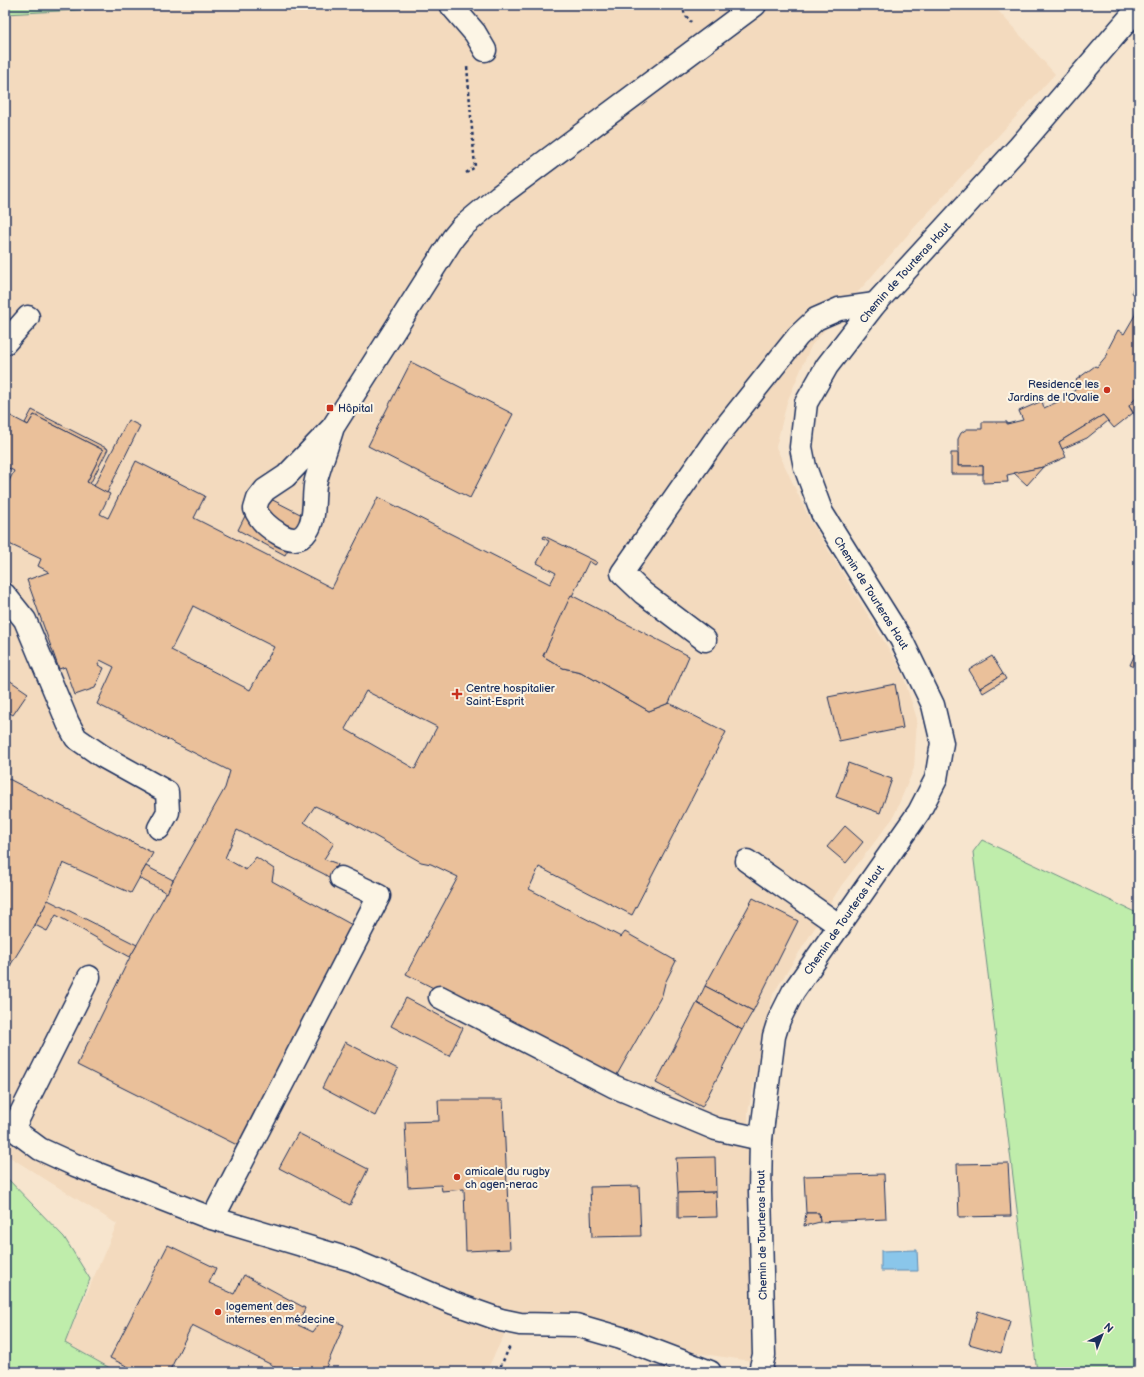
<svg xmlns="http://www.w3.org/2000/svg" width="1144" height="1377" font-family="'Balsamiq Sans',sans-serif">
  <rect width="100%" height="100%" fill="#f7e5ce"/>
  <filter id="ink" filterUnits="userSpaceOnUse"><feTurbulence type="fractalNoise" baseFrequency=".025" numOctaves="2"/><feDisplacementMap in="SourceGraphic" scale="8" xChannelSelector="R" yChannelSelector="G"/><feConvolveMatrix kernelMatrix="1 2 1 2 8 2 1 2 1" color-interpolation-filters="sRGB"/></filter>
  <g filter="url(#ink)">
    <polygon fill="#f3dabe" points="5,5 993,5 1055,74 912,230 811,346 787,402 776,447 810,520 901,669 917,719 914,768 893,818 841,886 773,994 748,1112 752,1361 689,1352 639,1336 576,1325 505,1333 486,1372 117,1372 65,1343 117,1224 5,1154"/>
    <g fill="#bfedab" stroke="#6d8e84">
      <polygon points="5,5 166,5 6,14 5,16"/>
      <polygon points="982,840 1139,914 1139,1372 1037,1372 973,852"/>
      <polygon points="5,1176 64,1237 90,1279 65,1343 117,1372 5,1372"/>
    </g>
    <polygon fill="#8ac6ea" stroke="#5e8ab2" points="917,1250 918,1271 881,1271 881,1251"/>
    <g fill="#eac09a" stroke="#1b2f5e" fill-rule="evenodd">
      <polygon points="1138,269 1139,269 1139,294 1132,293"/>
      <polygon points="1139,297 1139,394 1129,406 1133,413 1114,428 1103,415 1059,442 1066,457 1043,467 1007,475 1008,482 983,483 983,466 958,466 958,439 961,433 967,429 982,429 982,422 1007,422 1007,424 1023,420 1019,411 1042,401 1044,408 1064,399 1080,386 1076,380 1095,366 1097,367 1108,354 1106,353 1118,330 1124,334 1135,315"/>
      <polygon points="411,362 513,414 470,498 368,446"/>
      <polygon points="1139,394 1139,416 1137,418 1129,406"/>
      <polygon points="32,410 108,449 90,484 87,482 103,450 34,415 28,425 25,423"/>
      <path d="M5 413 28 425 34 415 103 450 87 482 110 494 100 514 108 518 136 461 205 496 194 518 332 588 378 497 550 584 556 573 537 563 549 541 543 538 544 536 597 562 595 565 589 561 543 656 563 668 581 672 649 711 669 703 726 732 632 915 539 867 529 889 621 937 625 932 676 961 665 983 662 995 614 1080 406 974 458 877 431 864 421 862 350 822 315 806 304 822 334 843 324 859 338 864 333 880 324 874 237 830 225 858 246 870 256 857 274 869 272 881 354 926 243 1148 77 1065 130 957 225 788 230 771 97 704 114 667 100 660 98 665 104 668 95 688 75 695 65 667 59 669 27 580 49 572 38 566 41 559 5 542V481L8 483 14 471 5 466ZM193 606 274 647 250 690 171 650ZM366 691 437 727 415 769 345 729Z"/>
      <polygon points="1103,415 1108,421 1087,438 1062,449 1059,442"/>
      <polygon points="128,420 140,426 107,493 94,486"/>
      <polygon points="951,453 958,453 958,466 983,466 983,474 951,474"/>
      <polygon points="1043,467 1027,485 1014,473"/>
      <polygon points="257,492 306,517 285,555 238,530"/>
      <polygon points="571,595 689,656 669,703 649,711 581,672 563,668 543,656"/>
      <polygon points="1139,645 1139,669 1130,665"/>
      <polygon points="5,651 8,651 6,675 9,680 28,693 13,715 5,710"/>
      <polygon points="992,656 1003,674 980,688 969,670"/>
      <polygon points="1003,674 1006,679 983,693 980,688"/>
      <polygon points="895,684 903,728 839,741 828,697"/>
      <polygon points="848,763 892,779 880,813 836,797"/>
      <polygon points="5,777 153,853 131,893 63,863 48,900 35,925 5,974"/>
      <polygon points="845,826 863,842 846,863 827,847"/>
      <polygon points="146,866 173,880 167,893 139,878"/>
      <polygon points="753,898 798,921 753,1011 705,986"/>
      <polygon points="48,900 137,945 130,957 56,915 47,931 35,925"/>
      <polygon points="705,986 753,1011 742,1030 697,1003"/>
      <polygon points="406,998 463,1028 449,1056 391,1026"/>
      <polygon points="697,1003 742,1030 702,1107 656,1083"/>
      <polygon points="345,1042 398,1069 375,1116 322,1088"/>
      <polygon points="438,1100 503,1100 510,1249 466,1251 464,1189 442,1191 441,1185 408,1187 405,1122 439,1121"/>
      <polygon points="298,1133 368,1169 350,1205 279,1168"/>
      <polygon points="715,1157 716,1192 678,1193 676,1158"/>
      <polygon points="1008,1163 1011,1216 959,1217 957,1164"/>
      <polygon points="884,1174 886,1219 820,1222 819,1213 806,1213 804,1176"/>
      <polygon points="639,1186 641,1236 592,1237 590,1187"/>
      <polygon points="716,1192 717,1217 678,1218 678,1193"/>
      <polygon points="806,1213 819,1213 820,1222 804,1226"/>
      <polygon points="168,1245 216,1268 209,1283 234,1294 244,1275 305,1308 298,1325 313,1332 324,1317 344,1325 324,1372 271,1372 274,1366 192,1325 169,1372 139,1372 110,1358"/>
      <polygon points="978,1311 1010,1321 1001,1353 969,1344"/>
    </g>
    <g fill="none" stroke-linecap="round" stroke-linejoin="round">
      <g stroke="#1b2f5e" stroke-width="25">
        <g id="minor">
          <polyline points="451,5 475,33 485,50"/>
          <polyline points="5,343 28,317"/>
          <path d="M333 427C328 444 321 462 316 480 312 496 317 517 307 531 300 542 290 540 281 535 269 528 260 521 255 509L258 499 265 490 286 476 333 427 453 238 462 227 499 196 755 5"/>
          <polyline points="5,595 25,620 68,723 76,738 102,756 167,792 168,812 159,828"/>
          <polyline points="705,640 643,593 622,573 715,440 798,336 816,319 839,309 875,304"/>
          <polyline points="747,861 840,926"/>
          <polyline points="440,997 613,1086 716,1129 761,1139"/>
          <polyline points="5,1125 13,1129 40,1149 75,1165 208,1217 352,1260 453,1303 501,1320 520,1324 576,1325 621,1338 710,1372"/>
          <polyline points="13,1129 89,977"/>
          <polyline points="213,1218 379,896 341,878"/>
          <path id="s1" d="M763 1372 761 1367 764 1355 760 1191 761 1139 774 1036 779 1020 793 992 919 812 936 779 942 743 933 705 901 639 822 513 805 467 801 447 806 403 827 366 875 304 1019 147 1139 7"/>
        </g>
      </g>
      <g stroke="#1b2f5e" stroke-width="2.5" stroke-dasharray="3 3" stroke-linecap="butt">
        <polyline points="682,5 685,15 691,22"/>
        <polyline points="466,173 475,167 467,66"/>
        <polyline points="498,1372 510,1346"/>
      </g>
      <use href="#minor" stroke="#fcf5e5" stroke-width="22"/>
    </g>
  </g>
  <g fill="#c8321e" stroke="#fcf5e5" stroke-width="1.5">
    <circle cx="1107" cy="390" r="4"/>
    <rect x="326" y="404" width="8" height="8" rx="2"/>
    <path d="M455 688h4v4h4v4h-4v4h-4v-4h-4v-4h4z"/>
    <circle cx="457" cy="1177" r="4"/>
    <circle cx="218" cy="1312" r="4"/>
  </g>
  <g text-anchor="middle" dominant-baseline="central" stroke-width="4" stroke-linejoin="round" paint-order="stroke">
    <g font-size="11" fill="#1b2f5e" stroke="#fcf5e5">
      <text stroke="none"><textPath href="#s1" startOffset="1218">Chemin de Tourteras Haut</textPath></text>
      <text transform="translate(871 593) rotate(58)">Chemin de Tourteras Haut</text>
      <text stroke="none"><textPath href="#s1" startOffset="474">Chemin de Tourteras Haut</textPath></text>
      <text transform="translate(762 1235) rotate(-91)">Chemin de Tourteras Haut</text>
    </g>
    <g font-size="11" fill="#1b2f5e" stroke="#fcf5e5" text-anchor="start">
      <text x="1099" y="384" text-anchor="end">Residence les<tspan x="1099" dy="13">Jardins de l'Ovalie</tspan></text>
      <text x="338" y="408">Hôpital</text>
      <text x="466" y="688">Centre hospitalier<tspan x="466" dy="13">Saint-Esprit</tspan></text>
      <text x="465" y="1171">amicale du rugby<tspan x="465" dy="13">ch agen-nerac</tspan></text>
      <text x="226" y="1306">logement des<tspan x="226" dy="13">internes en médecine</tspan></text>
    </g>
  </g>
  <rect width="1144" height="1377" fill="none" stroke="#fcf5e5" stroke-width="20"/>
  <rect x="10" y="10" width="1124" height="1357" fill="none" stroke="#1b2f5e" stroke-width="1.5" filter="url(#ink)"/>
  <g transform="translate(1102 1335) rotate(43)" stroke="#fcf5e5" stroke-width="3" paint-order="stroke">
  <path d="M0-3L7 15L0 10L-7 15Z" fill="#1b2f5e"/>
  <text y="-6" font-size="11" font-weight="bold" text-anchor="middle" fill="#1b2f5e">N</text>
  </g>
</svg>
